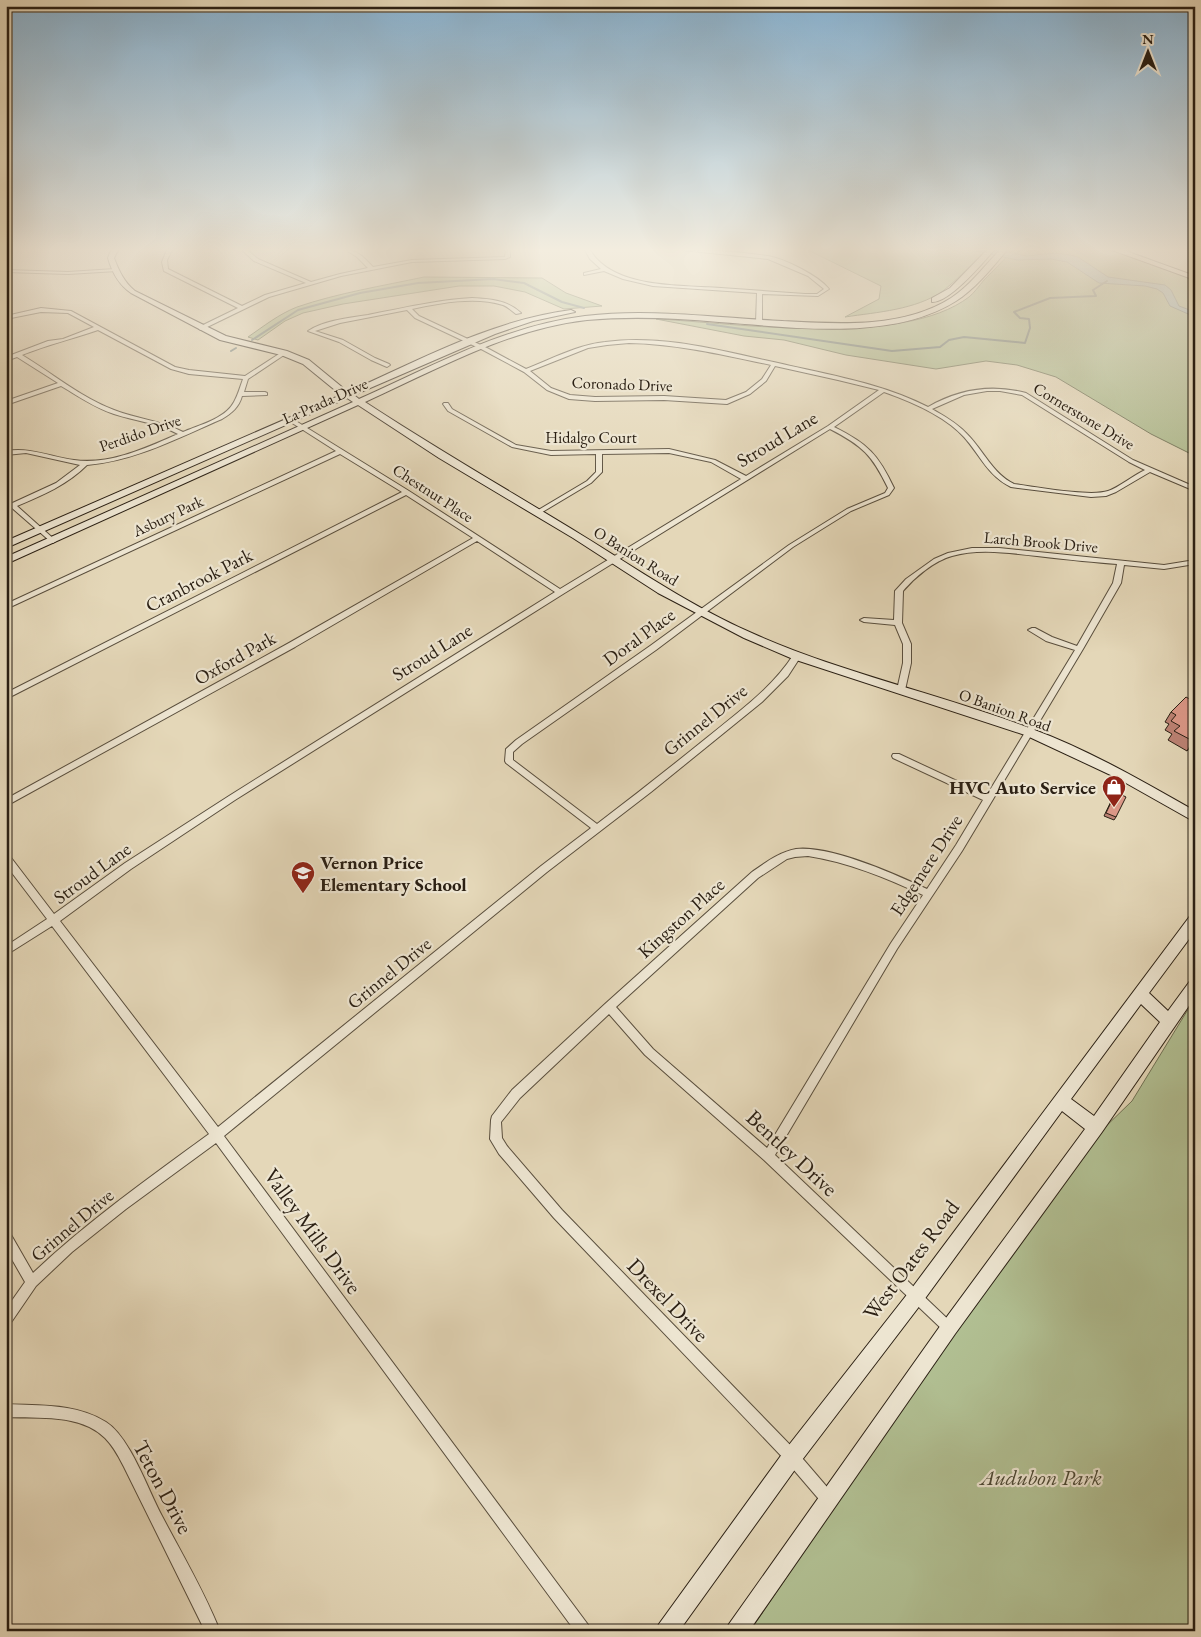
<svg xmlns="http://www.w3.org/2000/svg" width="1201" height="1637" font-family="'EB Garamond',serif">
  <rect width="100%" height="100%" fill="#e4d7b8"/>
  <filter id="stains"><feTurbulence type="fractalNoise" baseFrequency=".004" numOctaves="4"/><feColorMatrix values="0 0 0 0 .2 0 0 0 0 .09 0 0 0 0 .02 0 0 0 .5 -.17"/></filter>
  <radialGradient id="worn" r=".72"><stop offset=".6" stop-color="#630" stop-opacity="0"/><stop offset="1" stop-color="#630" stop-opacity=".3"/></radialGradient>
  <g fill="#b1bf92" stroke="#6e7053">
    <path d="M808 250H986C972 264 958 279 943 291 915 310 878 312 845 317L879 299 881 286Z"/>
    <path d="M1013 250H1110L1195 279V456L1151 434 1056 377 1017 365 986 361 936 369 846 355 784 340 744 336 656 319C737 323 902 348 969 297 974 293 979 286 984 280 994 270 1004 260 1013 250Z"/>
    <path d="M424 277 542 278 566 293 602 306 564 309 525 292 494 286H459L343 304 303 313 285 321 258 340 248 337C264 326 279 314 297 307 338 293 382 286 424 277Z"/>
    <polygon points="1195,998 1195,1631 750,1631 972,1305 1099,1133 1132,1101"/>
  </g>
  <polygon fill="#9ab7b9" stroke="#6e7b77" points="971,250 1000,250 1026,256 1055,253 1070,255 1078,257 1108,277 1165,285 1171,290 1179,306 1195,312 1195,317 1170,306 1163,293 1157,289 1145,286 1099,283 1067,262 1051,259 1017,260"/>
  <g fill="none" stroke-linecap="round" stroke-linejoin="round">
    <g stroke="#6e7b77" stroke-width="2">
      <polyline points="707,324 892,351 940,347 949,340 964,337 1025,343 1030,328 1029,319 1020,318 1014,312 1050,298 1096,296 1093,290 1107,281"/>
      <polyline points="252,340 298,310 360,293 418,283 493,279 524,283 562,302 584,308"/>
      <polyline points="231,351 236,348"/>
    </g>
    <g stroke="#594e3d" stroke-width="2">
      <g id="street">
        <path d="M167 250H172L167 260 168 269 242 306 265 295 306 283 254 261 242 250H247L258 259 311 282 340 274 368 268 357 257 346 250C358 250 365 259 373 267L412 260 505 257 506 250H510V257L505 259 412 262 341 276 269 297 201 330 199 329V327L238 308 164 271 162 262Z"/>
        <path d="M585 250H590C613 289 681 285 721 288 749 290 777 292 805 294H817L824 289 808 276 768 259 682 250C710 250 740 252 768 256 785 259 819 276 829 289L818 296 762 294V322L759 324 756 322 757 293 653 286 623 279 604 271 584 275V273L601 269 590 259Z"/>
        <polygon points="115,269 117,269 117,271 68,274 6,272 6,270 68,272"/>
        <path d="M472 298C490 299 507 300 521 313L516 314C512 311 508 307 503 305 475 296 440 303 412 309L419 316 487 348 526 369C552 359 577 345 605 342 663 334 722 351 778 363 829 375 881 383 928 407 959 389 992 384 1026 393L1133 460 1195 487V491L1150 472 1116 492 1106 496 1091 497 1011 487C988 476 980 455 964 437 945 416 910 401 884 392L834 427C868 444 878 454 894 488L889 495 851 511 793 547 656 650 522 744 513 752V760L597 824C635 795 672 766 709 736 740 711 772 688 794 654H800L801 656 788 676 762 702 651 792 547 872 224 1136 589 1626 591 1631H575L216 1143 126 1209 72 1252 36 1286 10 1324 6 1326V1309L25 1282 6 1249V1231L10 1233 33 1273C88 1221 149 1178 209 1134L52 926 6 955V946L47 919 6 865V854L9 855 54 914 125 863 229 796 555 592 477 541 295 647 6 806V799L289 643 473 538 406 495 6 699V693L402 492 340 454 6 609V604L336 451 289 421 288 420 291 418 409 491 560 589 741 479 711 462 669 453 602 454V472L591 483 539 514H535V512L587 481 596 472V454L551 455 512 447 448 411 443 404 444 403H448L452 409 516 445 551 451 669 449 715 460 746 476 828 426 879 390 838 380 775 366 766 381 750 394 727 404 664 400 595 401 569 399 547 390 524 372 483 350 415 318 407 310 340 323 315 331 343 340 375 358 389 364 390 365 387 367 371 360 339 342 308 331C325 320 349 318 368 315 403 308 437 300 472 298ZM629 343C678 344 724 355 771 365L762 379 746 392 726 400 664 396 595 397 570 395 551 388 530 371 588 348 607 345ZM987 391H1000L1022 395 1129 462 1145 470C1134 475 1118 488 1108 491 1090 497 1036 487 1014 484 992 473 984 451 967 434 957 423 944 416 932 409L964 395ZM830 429C863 446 872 455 888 488L885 493 847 509 789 545 650 646 516 740 506 749 505 761 506 763 591 828 541 866 218 1127 60 921 131 869 235 800 563 594Z"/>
        <path d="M41 308 71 311 175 367 189 370 245 376 282 352 287 353 248 379 244 392H265L267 393V395L242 396C239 407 232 413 222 419 178 438 135 461 87 465 67 485 43 495 17 506L55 540 56 541 53 543 51 542 12 508 6 510V506L56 483 80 465 26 453 6 455V451C31 447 51 457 74 460 110 465 146 448 178 434 158 423 135 421 114 414 95 408 78 396 61 386L6 405V401L58 383 17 357 6 361V357L48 341 63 339 94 327 68 313 41 312 6 319V316ZM98 330 171 369 189 374 243 379C240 387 238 395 234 402 225 419 199 425 183 432 161 420 136 419 114 410 80 397 52 373 22 355 47 345 72 339 98 330Z"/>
        <path d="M972 548H999L1164 565 1195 560V564L1164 569 1124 565 1121 583 1083 649 962 851 897 949 775 1155 953 1324 955 1328 953 1332 949 1334 945 1332 764 1160 645 1055 609 1014 520 1098 501 1122 502 1138 507 1146 562 1210 797 1452 833 1494 835 1499 833 1504 828 1506 823 1504 787 1462 554 1218 499 1154 490 1139 491 1120 492 1116 512 1090 605 1004 752 872C765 863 779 852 796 849 830 845 895 874 927 889L956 845 983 800 893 758 892 756 893 754H899L987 795 1075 650 1046 641 1028 630 1032 628H1035L1052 637 1077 646 1113 583 1117 564C1090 562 1063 559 1037 556 1009 553 979 548 952 556 934 561 915 577 903 591L902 623 911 644V663L905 690 904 692H898L897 690 903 663V644L895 625 864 622 860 620 864 618 894 620 895 591 906 579 934 559 948 553ZM808 856C848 862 886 878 923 895L891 943 767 1148 653 1049 616 1007 758 878 787 859 795 857Z"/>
        <path d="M6 1404C40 1406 76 1403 106 1422 130 1437 148 1490 162 1516 182 1554 204 1591 220 1631H205L124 1467C119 1457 113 1446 105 1438 80 1413 38 1419 6 1417Z"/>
      </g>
    </g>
    <g stroke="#2b2014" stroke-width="2">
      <g id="secondary">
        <path d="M111 250H118L114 258C119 271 124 282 135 291L226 336 287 351 309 360 348 392C420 360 492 320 571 310L575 312 533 321 495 334 354 395 359 399C433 366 504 326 585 316 650 308 716 318 782 321 837 324 902 329 951 298 970 286 984 266 1000 250H1007C992 268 975 289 956 301 891 342 792 327 719 322 675 318 631 316 587 320 507 329 436 370 365 402 435 448 508 490 580 534 637 569 692 607 754 634 844 674 941 694 1032 729 1089 750 1142 781 1195 811V822L1117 778 1025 735 793 659 744 638 658 593 573 538 439 458 358 405 6 564V557L353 402 347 398 6 548V541L341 395 303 364 281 355 220 340 131 293C118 284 112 272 108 258Z"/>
        <path d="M987 250H994C983 263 949 303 932 302V298L950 288Z"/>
        <polygon points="1112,250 1123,250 1195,276 1195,280"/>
        <path d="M1195 914V931L1149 993 1168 1011 1190 981 1195 979V997L1102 1132 955 1334 749 1631H726L729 1624 943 1322 1085 1129 1062 1111 921 1304 799 1464 679 1631H656L659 1624 785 1450 909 1292 1190 916ZM1141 1004 1160 1022 1094 1116 1071 1099Z"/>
      </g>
    </g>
    <use href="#street" fill="#ede5d1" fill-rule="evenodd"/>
    <use href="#secondary" fill="#ede5d1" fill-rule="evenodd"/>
  </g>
  <g fill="#bc8274" stroke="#2b2014">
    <polygon points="1195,702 1195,742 1187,751 1168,740 1172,734 1165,730 1169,724 1165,722 1171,712"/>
    <polygon points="1114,795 1116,817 1114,820 1104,816"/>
  </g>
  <polygon fill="#996a5e" stroke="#2b2014" points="1195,740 1195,742 1187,751 1193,741"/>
  <g fill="#db9787" stroke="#2b2014">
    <polygon points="1186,697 1195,702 1195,740 1193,741 1174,731 1180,726 1171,721 1176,715 1171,712"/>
    <polygon points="1116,792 1126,797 1116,817 1106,813"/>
  </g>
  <linearGradient id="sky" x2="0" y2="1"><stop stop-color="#89b5d5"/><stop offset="0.52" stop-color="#f3eddf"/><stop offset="1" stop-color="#f3eddf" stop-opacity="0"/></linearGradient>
  <rect width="1201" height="480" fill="url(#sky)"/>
  <defs>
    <g id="shop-pin" transform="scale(1.25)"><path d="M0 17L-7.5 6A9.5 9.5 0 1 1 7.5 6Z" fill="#8f2418" stroke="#ede5d1"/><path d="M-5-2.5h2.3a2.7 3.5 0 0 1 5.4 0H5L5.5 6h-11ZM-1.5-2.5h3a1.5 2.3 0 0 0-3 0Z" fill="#fff"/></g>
    <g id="school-pin" transform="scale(1.25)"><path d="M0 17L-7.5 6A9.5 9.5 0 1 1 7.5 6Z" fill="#8f2418" stroke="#ede5d1"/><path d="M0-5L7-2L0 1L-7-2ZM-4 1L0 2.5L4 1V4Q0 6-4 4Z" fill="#fff"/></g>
  </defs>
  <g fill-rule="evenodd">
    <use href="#shop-pin" x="1114" y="787"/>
    <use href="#school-pin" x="303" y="873"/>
  </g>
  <g text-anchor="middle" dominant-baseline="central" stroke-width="4.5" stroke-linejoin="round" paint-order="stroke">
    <g font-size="16" fill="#2b2014" stroke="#ede5d1">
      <text transform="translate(622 384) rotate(2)">Coronado Drive</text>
      <text transform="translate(325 401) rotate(-24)">La Prada Drive</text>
      <text transform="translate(1084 416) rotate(31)">Cornerstone Drive</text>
      <text transform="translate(140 433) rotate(-19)">Perdido Drive</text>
      <text x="591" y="437">Hidalgo Court</text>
      <text transform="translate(433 493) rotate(33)">Chestnut Place</text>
      <text transform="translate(168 516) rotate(-25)">Asbury Park</text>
      <text transform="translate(1041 542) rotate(5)">Larch Brook Drive</text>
      <text transform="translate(636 556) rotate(32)">O Banion Road</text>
      <text transform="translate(1005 710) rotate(20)">O Banion Road</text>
    </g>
    <g font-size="19" fill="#2b2014" stroke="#ede5d1">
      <text transform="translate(777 439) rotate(-31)">Stroud Lane</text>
      <text transform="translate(199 580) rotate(-27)">Cranbrook Park</text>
      <text transform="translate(639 637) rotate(-36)">Doral Place</text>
      <text transform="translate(432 652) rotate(-32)">Stroud Lane</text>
      <text transform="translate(235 658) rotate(-29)">Oxford Park</text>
      <text transform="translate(705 720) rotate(-39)">Grinnel Drive</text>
      <text transform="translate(926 865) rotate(-57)">Edgemere Drive</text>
      <text transform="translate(92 873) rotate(-36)">Stroud Lane</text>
      <text transform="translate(681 918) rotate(-42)">Kingston Place</text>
      <text transform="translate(389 973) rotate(-39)">Grinnel Drive</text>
      <text transform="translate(72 1225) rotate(-40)">Grinnel Drive</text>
    </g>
    <g font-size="19" font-weight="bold" fill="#2b2014" stroke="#ede5d1" text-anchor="end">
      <text x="1096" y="787">HVC Auto Service</text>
      <text x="320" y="862" text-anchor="start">Vernon Price<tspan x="320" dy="22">Elementary School</tspan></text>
    </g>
    <g font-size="22" fill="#2b2014" stroke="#ede5d1">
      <text transform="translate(792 1153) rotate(43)">Bentley Drive</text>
      <text transform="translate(313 1231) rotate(54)">Valley Mills Drive</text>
      <text transform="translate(911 1260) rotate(-53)">West Oates Road</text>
      <text transform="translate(668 1300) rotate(46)">Drexel Drive</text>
      <text transform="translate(163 1487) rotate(62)">Teton Drive</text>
    </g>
    <g font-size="22" font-style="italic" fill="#4c4834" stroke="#ede5d1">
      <text x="1041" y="1477">Audubon Park</text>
    </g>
  </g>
  <rect width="1201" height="1637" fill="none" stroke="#e4d7b8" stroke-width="25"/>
  <rect x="8" y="8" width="1186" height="1622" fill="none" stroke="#2b2014" stroke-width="2.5"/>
  <rect x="12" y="12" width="1176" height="1612" fill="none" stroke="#2b2014"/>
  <g transform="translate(1148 52)" stroke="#ede5d1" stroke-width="4" paint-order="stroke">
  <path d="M0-4L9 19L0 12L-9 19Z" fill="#2b2014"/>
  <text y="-8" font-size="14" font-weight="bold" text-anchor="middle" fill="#2b2014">N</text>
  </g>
  <rect width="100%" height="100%" filter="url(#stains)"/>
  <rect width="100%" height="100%" fill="url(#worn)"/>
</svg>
